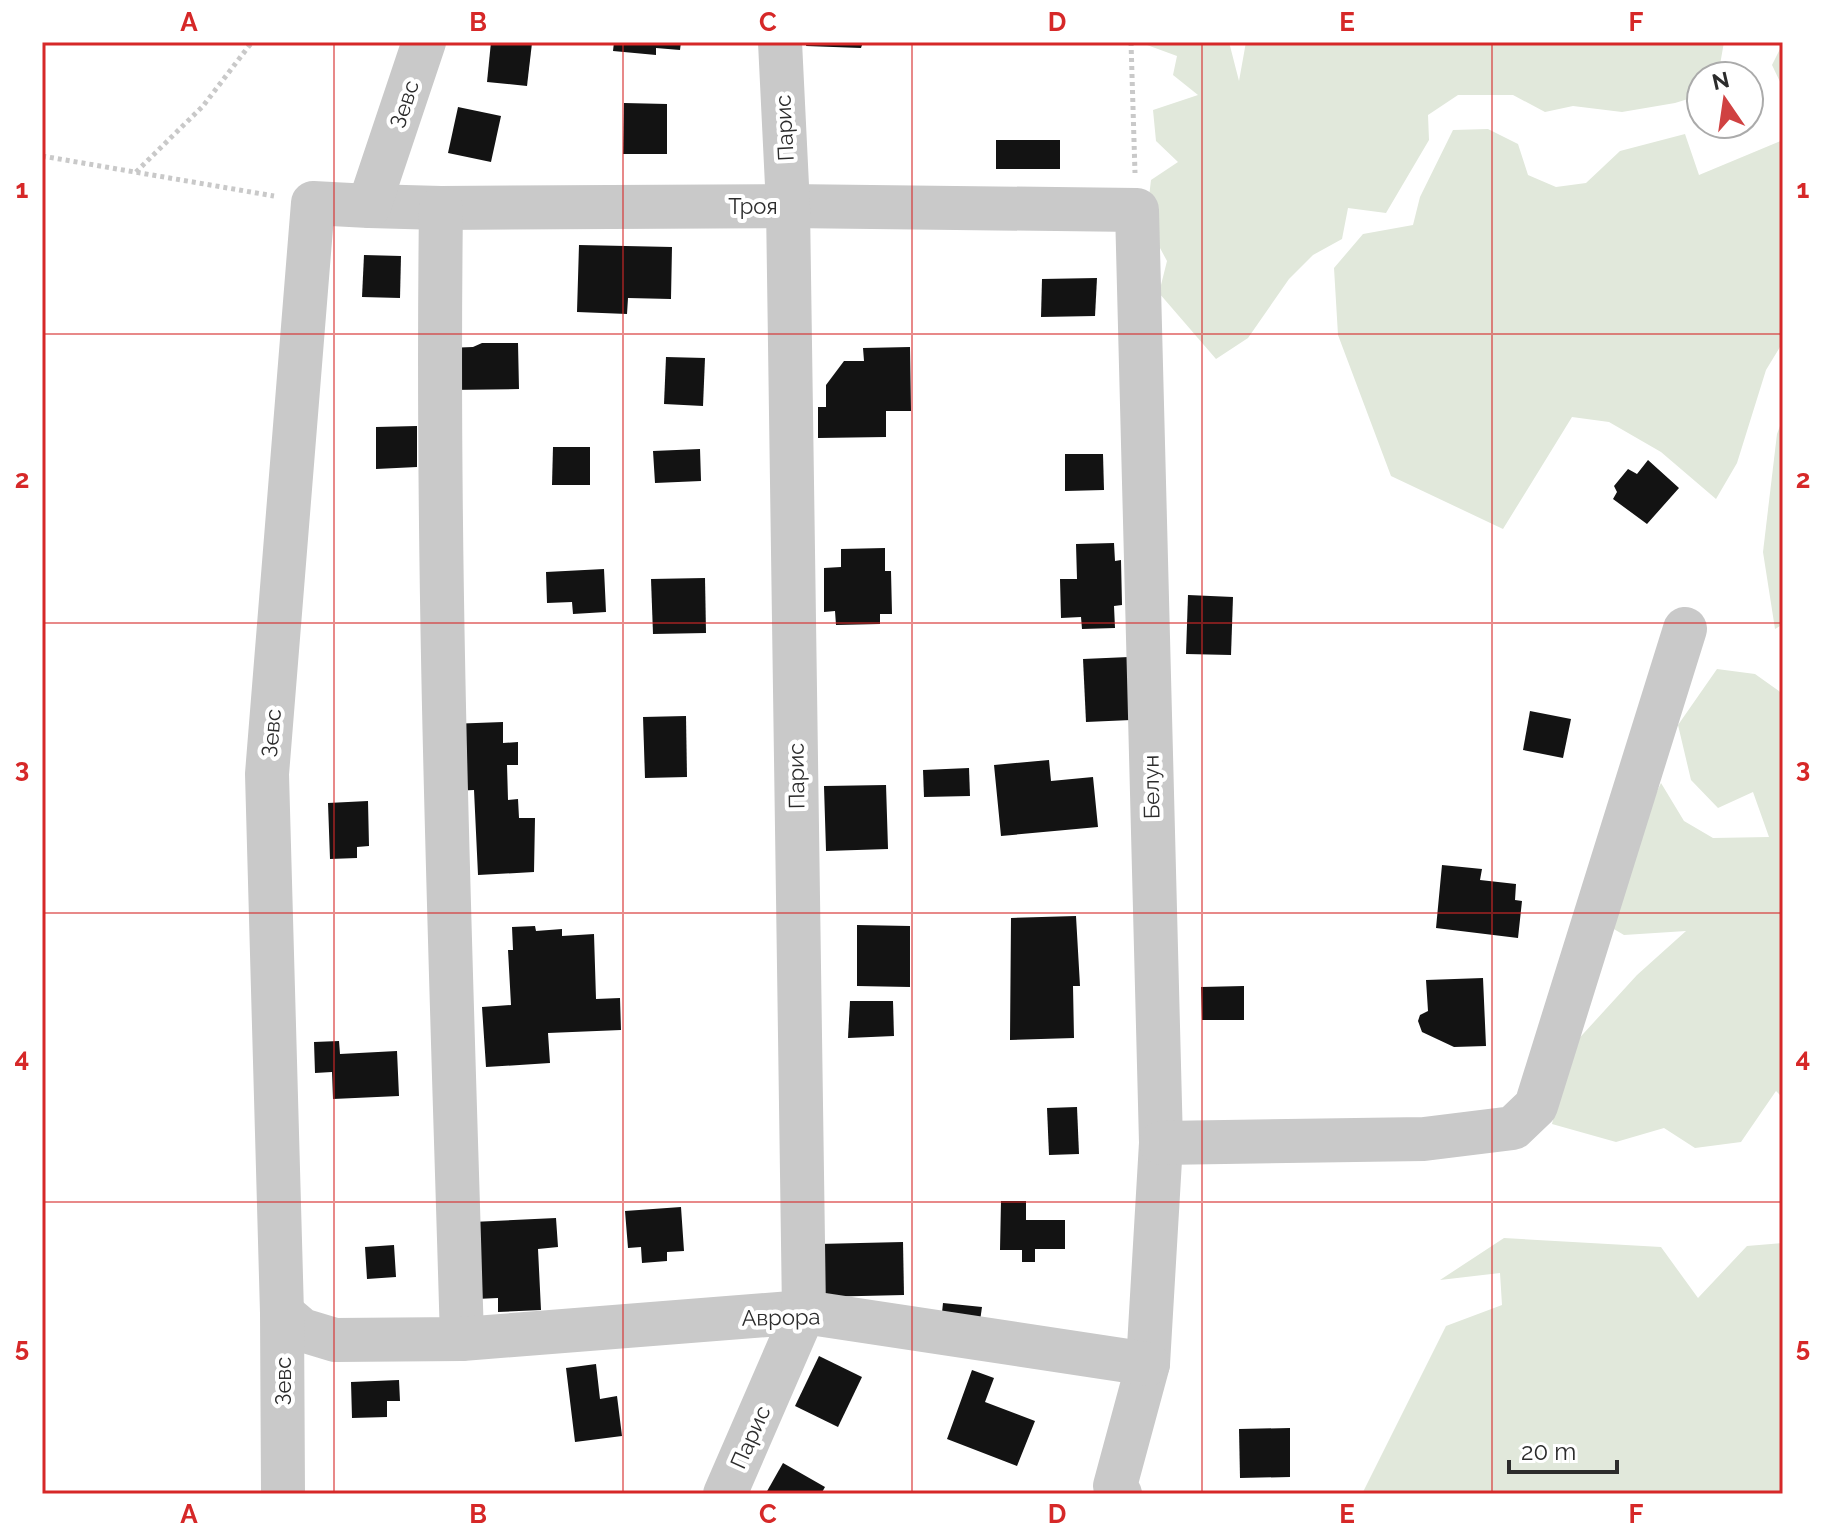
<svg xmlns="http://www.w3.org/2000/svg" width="1825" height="1536" font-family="Raleway,sans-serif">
  <rect width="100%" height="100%" fill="#fff"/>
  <g fill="#e1e8db">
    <polygon points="1146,42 1229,42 1239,81 1246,42 1724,42 1718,76 1701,76 1701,95 1675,103 1622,112 1573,106 1545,112 1513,95 1458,95 1428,115 1429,140 1386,213 1348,208 1342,239 1313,255 1289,279 1248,338 1216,359 1159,293 1167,261 1146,222 1151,180 1178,162 1156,141 1153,110 1198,95 1173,75 1177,56 1147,45"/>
    <polygon points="1783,43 1783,88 1772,65"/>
    <polygon points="1488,129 1518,144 1528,175 1556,187 1586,183 1620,151 1685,134 1699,175 1783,140 1783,342 1766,370 1737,463 1716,499 1661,452 1609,422 1572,417 1503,529 1391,476 1338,335 1334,268 1363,234 1413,225 1420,197 1453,130"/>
    <polygon points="1783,418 1783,624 1775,629 1763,552 1777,434"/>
    <polygon points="1717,669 1755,674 1783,694 1783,1098 1776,1091 1741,1142 1695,1148 1664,1128 1616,1142 1552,1124 1564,1070 1573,1045 1637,975 1686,931 1624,935 1595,918 1661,783 1684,821 1713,838 1769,837 1753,792 1718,808 1691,780 1678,725"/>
    <polygon points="1504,1238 1661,1247 1698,1298 1747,1246 1783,1243 1783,1494 1362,1494 1446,1326 1502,1305 1500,1273 1440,1280"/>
  </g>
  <g fill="#131313">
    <polygon points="491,42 532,43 527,86 487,82"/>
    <polygon points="614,42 681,42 680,50 656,48 656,55 613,51"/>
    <polygon points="807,42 863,42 861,48 806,46"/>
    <polygon points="624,103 667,104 667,154 623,154"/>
    <polygon points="458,107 501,116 491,162 448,153"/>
    <rect x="996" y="140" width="64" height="29"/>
    <polygon points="579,245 672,247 671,299 628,298 627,314 577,312"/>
    <polygon points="364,255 401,256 400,298 362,297"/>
    <polygon points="1097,278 1095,316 1041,317 1042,279"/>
    <polygon points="482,343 518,343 519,389 448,390 447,348 473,347"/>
    <polygon points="910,347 911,411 886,411 886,437 818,438 818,407 826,407 826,385 844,361 864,361 863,348"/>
    <polygon points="666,357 705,358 703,406 664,404"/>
    <polygon points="417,426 417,467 376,469 376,427"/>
    <polygon points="553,447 590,447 590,485 552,485"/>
    <polygon points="700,449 701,481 655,483 653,451"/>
    <polygon points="1065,454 1103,454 1104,490 1065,491"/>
    <polygon points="1648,460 1679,488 1647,524 1613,499 1617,492 1614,486 1628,469 1637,474"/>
    <polygon points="1114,543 1115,561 1121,560 1122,605 1114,606 1115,628 1082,629 1081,617 1061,618 1060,579 1077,579 1076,544"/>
    <polygon points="885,548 885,571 891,571 892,614 880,614 880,624 836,625 835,611 824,612 824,568 841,567 841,549"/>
    <polygon points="604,569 606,612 573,614 572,602 547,603 546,572"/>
    <polygon points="705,578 706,633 653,634 651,579"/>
    <polygon points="1188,595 1233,597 1231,655 1186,654"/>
    <polygon points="1129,657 1131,720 1086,722 1083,659"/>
    <polygon points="1530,711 1571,719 1563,758 1523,750"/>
    <polygon points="686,716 687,777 645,778 643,717"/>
    <polygon points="503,722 503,743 518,742 518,765 507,765 508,800 518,799 519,818 535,818 534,872 478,875 474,790 451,791 449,724"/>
    <polygon points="1049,760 1051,781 1093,777 1098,827 1001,836 994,765"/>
    <polygon points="969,768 970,796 924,797 923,770"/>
    <polygon points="886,785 888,849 826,851 824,786"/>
    <polygon points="368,801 369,846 357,847 357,858 330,859 328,803"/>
    <polygon points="1442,865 1482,869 1480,880 1516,884 1515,900 1522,901 1518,938 1436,928"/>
    <polygon points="1076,916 1080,986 1073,986 1074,1038 1010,1040 1011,918"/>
    <polygon points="857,925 910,926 910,987 857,986"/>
    <polygon points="535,926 536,931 562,929 562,936 594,934 596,999 620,998 621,1030 548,1033 550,1063 486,1067 482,1007 511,1005 508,950 513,950 512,927"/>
    <polygon points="1483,978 1486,1046 1454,1047 1422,1032 1418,1021 1420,1015 1428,1011 1426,980"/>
    <polygon points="1244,986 1244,1020 1202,1020 1201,987"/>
    <polygon points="850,1001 893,1001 894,1036 848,1038"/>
    <polygon points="339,1041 340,1054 397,1051 399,1096 333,1099 332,1072 315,1073 314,1042"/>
    <polygon points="1077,1107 1079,1154 1049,1155 1047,1108"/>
    <polygon points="1001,1201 1026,1201 1026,1220 1065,1220 1065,1249 1035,1249 1035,1262 1022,1262 1022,1250 1000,1250"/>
    <polygon points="681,1207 684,1251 667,1252 667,1261 642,1263 641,1247 628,1248 625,1211"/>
    <polygon points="556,1218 558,1247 538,1249 541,1310 498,1312 498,1298 476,1299 472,1222"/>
    <polygon points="903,1242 904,1295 819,1297 818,1244"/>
    <polygon points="394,1245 396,1277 367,1279 365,1247"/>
    <polygon points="943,1303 982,1307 979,1328 941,1322"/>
    <polygon points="819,1356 862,1377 838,1427 795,1406"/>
    <polygon points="596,1364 600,1399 617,1396 622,1436 575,1442 566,1368"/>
    <polygon points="972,1370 994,1378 985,1402 1035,1421 1017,1466 947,1439"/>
    <polygon points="399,1380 400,1401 387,1401 387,1417 352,1418 351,1382"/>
    <polygon points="1290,1428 1290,1477 1240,1478 1239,1429"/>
    <polygon points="783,1463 825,1487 821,1494 766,1493"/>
  </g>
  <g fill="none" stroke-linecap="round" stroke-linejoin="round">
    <g stroke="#c9c9c9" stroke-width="5" stroke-dasharray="4 4" stroke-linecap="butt">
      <polyline points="1131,42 1135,173"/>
      <polyline points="42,156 274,196"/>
      <polyline points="136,172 203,106 252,42"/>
    </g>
    <g stroke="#c9c9c9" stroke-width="44">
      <polyline points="369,206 441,208 788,206 1137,210 1161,1143 1148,1364 1115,1486 1120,1494"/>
      <path d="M441 208C436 585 451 962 462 1339"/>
      <polyline points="1161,1143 1424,1139 1513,1128 1536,1106 1685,629"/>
      <polyline points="282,1313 302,1330 335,1340 462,1339 804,1312 1148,1364"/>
      <polyline points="283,1494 282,1313 267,774 313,203 369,206 424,42"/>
      <polyline points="725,1494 804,1312 788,206 780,42"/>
    </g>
  </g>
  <path fill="none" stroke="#d62828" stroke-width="2" stroke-opacity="0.55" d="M334 42V1494M623 42V1494M912 42V1494M1202 42V1494M1492 42V1494M42 334H1783M42 623H1783M42 913H1783M42 1202H1783"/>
  <g text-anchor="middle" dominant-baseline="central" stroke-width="8" stroke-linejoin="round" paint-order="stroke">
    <g font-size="22" fill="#2c2c2c" stroke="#fff">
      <text transform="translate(404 104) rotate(-72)">Зевс</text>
      <text transform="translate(784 128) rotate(-93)">Парис</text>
      <text x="753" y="206">Троя</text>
      <text transform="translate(271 733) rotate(-85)">Зевс</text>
      <text transform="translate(796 776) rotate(-91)">Парис</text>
      <text transform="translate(1151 787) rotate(-91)">Белун</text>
      <text transform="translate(781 1317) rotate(-1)">Аврора</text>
      <text transform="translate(283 1381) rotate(-90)">Зевс</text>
      <text transform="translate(750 1437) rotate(-66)">Парис</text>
    </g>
  </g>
  <rect width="1825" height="1536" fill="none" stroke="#ffffff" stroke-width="88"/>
  <g transform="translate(1725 100) rotate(347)"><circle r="38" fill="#ffffff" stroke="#ababab" stroke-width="2"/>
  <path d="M0-6L14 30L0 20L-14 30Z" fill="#d04242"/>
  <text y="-12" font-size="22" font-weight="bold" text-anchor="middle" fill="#2c2c2c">N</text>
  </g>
  <path d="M1509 1460v12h108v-12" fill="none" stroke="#2c2c2c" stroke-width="4"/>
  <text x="1521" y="1460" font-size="24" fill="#2c2c2c" stroke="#ffffff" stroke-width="6" paint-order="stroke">20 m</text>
  <rect x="44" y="44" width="1737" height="1448" fill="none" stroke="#d62828" stroke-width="3"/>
  <g font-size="26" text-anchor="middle" font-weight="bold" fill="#d62828">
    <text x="189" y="31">A</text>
    <text x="478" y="31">B</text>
    <text x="768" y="31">C</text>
    <text x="1057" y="31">D</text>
    <text x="1347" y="31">E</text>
    <text x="1636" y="31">F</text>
    <text x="22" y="198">1</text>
    <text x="1803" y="198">1</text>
    <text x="22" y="488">2</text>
    <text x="1803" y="488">2</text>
    <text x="22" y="777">3</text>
    <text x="1803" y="777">3</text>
    <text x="22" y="1067">4</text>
    <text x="1803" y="1067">4</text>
    <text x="22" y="1356">5</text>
    <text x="1803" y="1356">5</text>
    <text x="189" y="1523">A</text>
    <text x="478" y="1523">B</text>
    <text x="768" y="1523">C</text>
    <text x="1057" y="1523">D</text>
    <text x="1347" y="1523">E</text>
    <text x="1636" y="1523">F</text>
  </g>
</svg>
